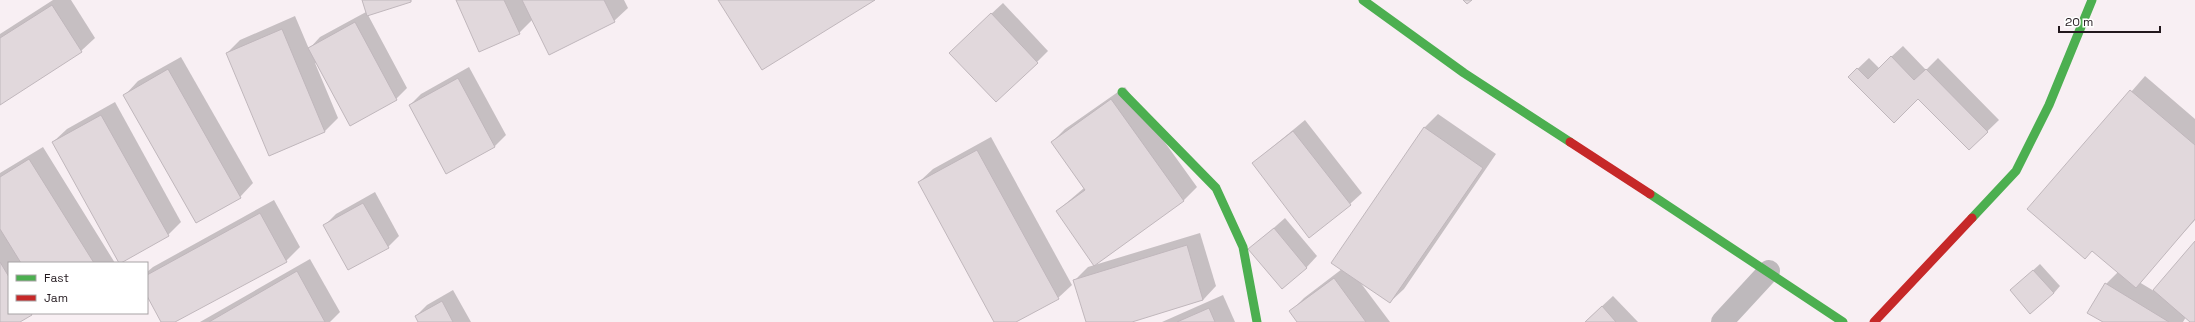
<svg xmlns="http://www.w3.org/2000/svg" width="2195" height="322" font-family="'Space Grotesk',sans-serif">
  <rect width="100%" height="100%" fill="#f8eff3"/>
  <g fill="#0003">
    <polygon points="53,0 71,0 95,38 81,51 0,104 0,34"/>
    <polygon points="363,0 412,0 368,15 407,88 396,99 315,63 338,118 325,131 270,155 227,53 240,40 295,16 309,49 320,37 366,12"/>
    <polygon points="457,0 624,0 628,8 614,21 533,19 519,33"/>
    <polygon points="1003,3 1048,51 1037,62 962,41"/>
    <polygon points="1903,46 1926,70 1938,58 1999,120 1969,149 1918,97 1849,77 1869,58 1879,68"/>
    <polygon points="181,57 253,183 240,197 125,95 138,81"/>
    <polygon points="469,67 506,135 495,146 447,172 410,105 421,94"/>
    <polygon points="2145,76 2195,119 2195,220 2139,282 2154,291 2195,243 2195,322 2192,322 2186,317 2183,322 2105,322 2089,312 2106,284 2118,272 2092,250 2029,209"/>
    <polygon points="1125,87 1197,187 1184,200 1057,211 1084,188 1052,142 1065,129"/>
    <polygon points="115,102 181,222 168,235 53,142 67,129"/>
    <polygon points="1438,114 1496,154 1404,289 1390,302 1360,282 1390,322 1299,322 1291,311 1304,298 1342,269 1424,128"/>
    <polygon points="1305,120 1362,193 1350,204 1253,163"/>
    <polygon points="991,137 1072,285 1058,298 1014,322 995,322 919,182 933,169"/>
    <polygon points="43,147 115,263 9,263 9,313 33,313 18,322 0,322 0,173"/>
    <polygon points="375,192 399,236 388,247 325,225 336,214"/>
    <polygon points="274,200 300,247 286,261 173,322 162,322 147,294 147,272 153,267"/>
    <polygon points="1285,218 1317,256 1306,268 1250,249"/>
    <polygon points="1200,233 1216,286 1203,300 1129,322 1087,322 1074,281 1088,267"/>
    <polygon points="310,259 340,312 330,322 200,322"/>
    <polygon points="2040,264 2060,286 2054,293 2018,284"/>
    <polygon points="453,290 471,322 419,322 416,316 427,305"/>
    <polygon points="1223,295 1235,322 1162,322"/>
    <polygon points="1613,296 1638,322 1585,322"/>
  </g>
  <g fill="#e1d8dc" stroke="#c0b7bc">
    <polygon points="362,0 411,0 411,2 367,16"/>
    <polygon points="456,0 504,0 520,34 479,52"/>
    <polygon points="522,0 604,0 615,22 549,55"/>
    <polygon points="718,0 875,0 762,70"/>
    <polygon points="1463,0 1472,0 1467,4"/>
    <polygon points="52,5 82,52 0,105 0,38"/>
    <polygon points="991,13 1038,63 996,102 949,53"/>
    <polygon points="355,22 397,100 350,126 308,48"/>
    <polygon points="282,29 325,132 269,156 226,53"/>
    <polygon points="1891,56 1914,80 1926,69 1988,132 1969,150 1918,99 1894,123 1848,77 1857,68 1868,79"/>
    <polygon points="168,69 241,198 196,223 123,95"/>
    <polygon points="458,78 495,147 446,174 409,105"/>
    <polygon points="2130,90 2195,145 2195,219 2136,288 2092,251 2085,259 2027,209"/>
    <polygon points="1111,99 1184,201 1094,266 1056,211 1085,190 1051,142"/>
    <polygon points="101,115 169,236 121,263 119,263 52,142"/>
    <polygon points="1424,127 1483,168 1390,303 1331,263"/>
    <polygon points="1293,131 1351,205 1309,238 1252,163"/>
    <polygon points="977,150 1059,299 1016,322 994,322 918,182"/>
    <polygon points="29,159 94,263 21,263 0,229 0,177"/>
    <polygon points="363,203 389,248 348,270 323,225"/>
    <polygon points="260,213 287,262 175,322 161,322 147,296 147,275"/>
    <polygon points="1274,228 1307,268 1282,289 1248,249"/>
    <polygon points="2195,241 2195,322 2190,322 2153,290"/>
    <polygon points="1187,245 1203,300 1132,322 1086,322 1073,280"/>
    <polygon points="0,262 9,277 9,313 31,313 32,315 20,322 0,322"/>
    <polygon points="2033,270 2054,293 2030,314 2010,290"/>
    <polygon points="297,271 325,322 209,322"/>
    <polygon points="1334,278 1366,322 1297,322 1289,311"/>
    <polygon points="2105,283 2169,322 2103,322 2087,313"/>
    <polygon points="442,301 453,322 418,322 415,316"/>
    <polygon points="1602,306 1616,322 1585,322"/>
    <polygon points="1209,308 1215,322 1177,322"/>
  </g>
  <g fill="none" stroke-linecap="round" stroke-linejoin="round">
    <polyline stroke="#beb9bc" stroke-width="22" points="1722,322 1769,271"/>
    <g stroke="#4caf50" stroke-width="9">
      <polyline points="1363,0 1464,73 1570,142"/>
      <polyline points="1122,92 1216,188 1243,247 1257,322"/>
      <polyline points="1650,194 1843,322"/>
      <polyline points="1972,218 2016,171 2049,105 2092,0"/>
    </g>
    <g stroke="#c62828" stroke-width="9">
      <polyline points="1570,142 1650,194"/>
      <polyline points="1874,322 1972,218"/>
    </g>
  </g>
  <rect x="8" y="262" width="140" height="52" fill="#ffffff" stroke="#a7a3a5"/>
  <rect x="16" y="275" width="20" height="6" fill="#4caf50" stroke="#a7a3a5"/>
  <text x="44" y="282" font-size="12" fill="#22181d">Fast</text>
  <rect x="16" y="295" width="20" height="6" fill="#c62828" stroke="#a7a3a5"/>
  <text x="44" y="302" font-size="12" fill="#22181d">Jam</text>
  <path d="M2059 26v6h101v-6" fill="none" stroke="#22181d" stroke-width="2"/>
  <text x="2065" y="26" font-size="12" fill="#22181d" stroke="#ffffff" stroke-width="3" paint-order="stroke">20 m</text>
</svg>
